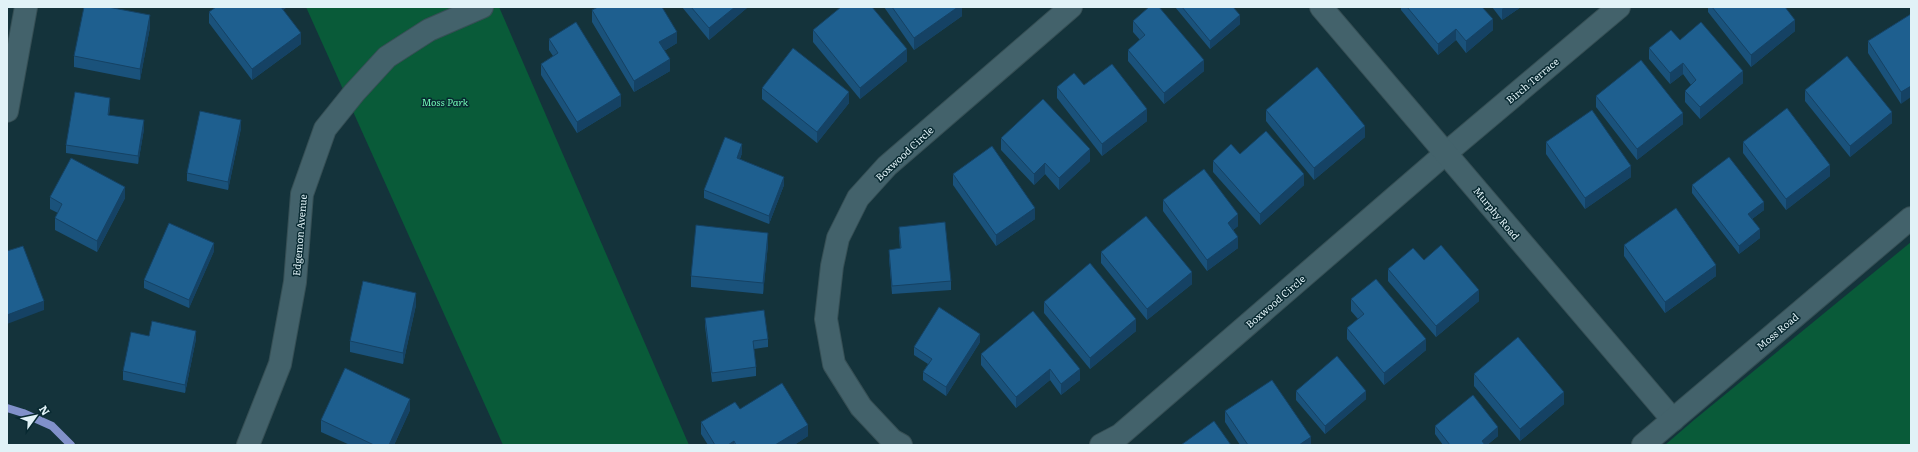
<svg xmlns="http://www.w3.org/2000/svg" width="1918" height="452" font-family="Literata,serif">
  <rect width="100%" height="100%" fill="#14333b"/>
  <g fill="#095b39">
    <polygon points="306,7 499,7 689,445 503,445"/>
    <polygon points="1911,242 1911,445 1665,445 1694,420"/>
  </g>
  <g fill="none" stroke-linecap="round" stroke-linejoin="round">
    <polyline stroke="#8191ca" stroke-width="8" points="7,408 23,413 52,426 71,445"/>
    <g stroke="#364f55" stroke-width="24">
      <g id="street">
        <polyline points="7,111 26,7"/>
        <polyline points="901,445 892,440 861,407 834,364 826,319 832,266 838,238 858,198 887,166 1071,7"/>
        <polyline points="1101,445 1120,435 1446,153 1619,7"/>
      </g>
    </g>
    <g stroke="#364f55" stroke-width="24">
      <g id="secondary">
        <polyline points="1321,7 1673,420"/>
        <polyline points="248,445 280,364 295,282 302,194 325,129 354,93 387,57 429,30 482,7"/>
        <polyline points="1643,445 1911,218"/>
      </g>
    </g>
    <use href="#street" stroke="#43626b" stroke-width="22"/>
    <use href="#secondary" stroke="#43626b" stroke-width="22"/>
  </g>
  <g fill="#1a527b">
    <polygon points="216,7 287,7 283,10 301,44 252,80 209,23 209,12"/>
    <polygon points="682,7 748,7 709,40"/>
    <polygon points="884,7 962,7 962,16 914,50"/>
    <polygon points="1175,7 1233,7 1240,24 1210,49"/>
    <polygon points="1401,7 1482,7 1493,30 1466,53 1456,40 1438,55 1401,10"/>
    <polygon points="1492,7 1521,7 1502,20"/>
    <polygon points="1708,7 1785,7 1795,31 1751,67 1708,12"/>
    <polygon points="592,10 677,43 664,51 670,71 634,92 592,22"/>
    <polygon points="1911,14 1901,104 1868,53 1868,41"/>
    <polygon points="1133,21 1204,71 1164,104 1128,61 1128,50 1140,40 1133,32"/>
    <polygon points="150,27 140,80 74,67 74,56"/>
    <polygon points="813,30 907,61 860,99 813,42"/>
    <polygon points="549,39 621,106 577,133 541,75 541,64 553,56 549,50"/>
    <polygon points="1680,40 1743,83 1700,119 1685,102 1685,91 1691,85 1683,74 1670,84 1649,59 1649,48"/>
    <polygon points="1057,87 1147,121 1102,156 1057,98"/>
    <polygon points="762,88 849,103 817,143 762,99"/>
    <polygon points="1805,90 1892,123 1850,157 1805,101"/>
    <polygon points="1596,96 1683,124 1637,160 1596,107"/>
    <polygon points="110,107 109,115 144,129 138,164 66,153 66,145"/>
    <polygon points="1266,110 1365,137 1314,180 1266,121"/>
    <polygon points="241,128 228,190 187,181 187,173"/>
    <polygon points="1001,138 1090,161 1059,190 1045,174 1034,185 1001,150"/>
    <polygon points="1546,142 1631,177 1585,209 1546,154"/>
    <polygon points="1743,142 1830,176 1786,210 1743,153"/>
    <polygon points="742,153 740,159 784,185 769,224 704,198 704,190"/>
    <polygon points="1213,161 1304,185 1260,225 1213,172"/>
    <polygon points="953,174 1035,219 996,246 953,185"/>
    <polygon points="1692,185 1764,210 1752,219 1760,238 1739,254 1692,193"/>
    <polygon points="50,197 125,198 97,252 55,230 55,218 58,213 50,209"/>
    <polygon points="1163,200 1238,226 1233,230 1238,248 1207,271 1163,211"/>
    <polygon points="899,227 951,281 951,290 892,294 889,258 889,250 900,249 899,235"/>
    <polygon points="768,244 763,294 691,287 691,276"/>
    <polygon points="1624,245 1716,276 1665,313 1624,256"/>
    <polygon points="214,251 189,308 144,288 144,280"/>
    <polygon points="1101,252 1192,284 1147,320 1101,263"/>
    <polygon points="1388,269 1479,301 1436,337 1388,281"/>
    <polygon points="1351,299 1426,350 1384,385 1347,339 1347,328 1358,319 1351,311"/>
    <polygon points="1044,302 1136,331 1090,369 1044,313"/>
    <polygon points="416,305 403,364 350,352 350,341"/>
    <polygon points="1033,311 1080,380 1061,395 1050,380 1016,408 981,365 981,354"/>
    <polygon points="705,318 768,339 768,347 754,349 756,367 756,376 712,382 705,326"/>
    <polygon points="196,339 185,393 123,380 123,371"/>
    <polygon points="980,342 946,396 923,380 923,372 928,364 914,355 914,347"/>
    <polygon points="1474,374 1564,404 1520,441 1474,386"/>
    <polygon points="1296,391 1366,399 1325,434 1296,400"/>
    <polygon points="740,409 808,436 794,445 708,445 701,434 701,422"/>
    <polygon points="410,410 394,445 350,445 321,432 321,420"/>
    <polygon points="1225,411 1311,445 1240,445 1225,422"/>
    <polygon points="1435,426 1498,436 1487,445 1443,445 1435,434"/>
  </g>
  <g fill="#154264">
    <polygon points="278,7 287,7 278,14"/>
    <polygon points="735,7 748,7 709,40 709,28"/>
    <polygon points="958,7 962,7 962,16 914,50 914,38"/>
    <polygon points="1505,7 1521,7 1502,20 1502,9"/>
    <polygon points="150,15 150,27 140,80 140,69"/>
    <polygon points="1240,15 1240,24 1210,49 1210,41"/>
    <polygon points="1493,19 1493,30 1466,53 1466,41"/>
    <polygon points="1795,20 1795,31 1751,67 1751,55"/>
    <polygon points="1456,29 1456,40 1438,55 1438,44"/>
    <polygon points="677,32 677,43 659,54 659,42"/>
    <polygon points="301,33 301,44 252,80 252,69"/>
    <polygon points="907,49 907,61 860,99 860,88"/>
    <polygon points="670,59 670,71 634,92 634,81"/>
    <polygon points="1204,60 1204,71 1164,104 1164,93"/>
    <polygon points="1683,63 1683,74 1670,84 1670,73"/>
    <polygon points="1743,71 1743,83 1700,119 1700,107"/>
    <polygon points="1911,86 1911,97 1901,104 1901,92"/>
    <polygon points="849,92 849,103 817,143 817,132"/>
    <polygon points="621,95 621,106 577,133 577,122"/>
    <polygon points="110,98 110,107 108,123 108,115"/>
    <polygon points="1147,109 1147,121 1102,156 1102,144"/>
    <polygon points="1892,112 1892,123 1850,157 1850,146"/>
    <polygon points="1683,113 1683,124 1637,160 1637,149"/>
    <polygon points="144,120 144,129 138,164 138,156"/>
    <polygon points="241,120 241,128 228,190 228,182"/>
    <polygon points="1365,126 1365,137 1314,180 1314,168"/>
    <polygon points="742,144 742,153 737,166 737,158"/>
    <polygon points="1090,149 1090,161 1059,190 1059,178"/>
    <polygon points="1045,163 1045,174 1034,185 1034,174"/>
    <polygon points="1830,165 1830,176 1786,210 1786,199"/>
    <polygon points="1631,166 1631,177 1585,209 1585,198"/>
    <polygon points="1304,174 1304,185 1260,225 1260,214"/>
    <polygon points="784,177 784,185 769,224 769,216"/>
    <polygon points="125,187 125,198 97,252 97,241"/>
    <polygon points="1764,202 1764,210 1748,222 1748,214"/>
    <polygon points="1035,208 1035,219 996,246 996,235"/>
    <polygon points="1238,214 1238,226 1228,234 1228,223"/>
    <polygon points="1760,229 1760,238 1739,254 1739,246"/>
    <polygon points="768,233 768,244 763,294 763,283"/>
    <polygon points="1238,237 1238,248 1207,271 1207,260"/>
    <polygon points="214,243 214,251 189,308 189,300"/>
    <polygon points="1716,265 1716,276 1665,313 1665,302"/>
    <polygon points="1192,272 1192,284 1147,320 1147,309"/>
    <polygon points="1479,290 1479,301 1436,337 1436,326"/>
    <polygon points="416,293 416,305 403,364 403,353"/>
    <polygon points="44,301 44,310 7,324 7,315"/>
    <polygon points="1136,319 1136,331 1090,369 1090,358"/>
    <polygon points="196,331 196,339 185,393 185,385"/>
    <polygon points="980,334 980,342 946,396 946,387"/>
    <polygon points="1426,339 1426,350 1384,385 1384,373"/>
    <polygon points="1050,369 1050,380 1016,408 1016,397"/>
    <polygon points="1080,369 1080,380 1061,395 1061,384"/>
    <polygon points="1366,391 1366,399 1325,434 1325,426"/>
    <polygon points="1564,392 1564,404 1520,441 1520,429"/>
    <polygon points="410,399 410,410 394,445 389,445"/>
    <polygon points="808,425 808,436 794,445 775,445"/>
    <polygon points="1498,427 1498,436 1487,445 1482,445 1482,441"/>
    <polygon points="1311,437 1311,445 1299,445"/>
    <polygon points="734,441 734,445 728,445"/>
  </g>
  <g fill="#1e5f8f" stroke="#154264">
    <polygon points="84,7 108,7 150,15 140,69 74,56"/>
    <polygon points="216,7 281,7 301,33 252,69 209,12"/>
    <polygon points="598,7 662,7 677,32 659,42 670,59 634,81 592,10"/>
    <polygon points="691,7 735,7 709,28"/>
    <polygon points="841,7 872,7 907,49 860,88 813,30"/>
    <polygon points="892,7 958,7 914,38"/>
    <polygon points="1149,7 1159,7 1204,60 1164,93 1128,50 1145,35 1133,21"/>
    <polygon points="1182,7 1233,7 1240,15 1210,41"/>
    <polygon points="1407,7 1482,7 1493,19 1466,41 1456,29 1438,44"/>
    <polygon points="1712,7 1785,7 1795,20 1751,55"/>
    <polygon points="1911,14 1911,86 1901,92 1868,41"/>
    <polygon points="576,22 621,95 577,122 541,64 558,53 549,39"/>
    <polygon points="1701,22 1743,71 1700,107 1685,91 1696,80 1683,63 1670,73 1649,48 1671,30 1680,40"/>
    <polygon points="793,48 849,92 817,132 762,88"/>
    <polygon points="1847,56 1892,112 1850,146 1805,90"/>
    <polygon points="1641,60 1683,113 1637,149 1596,96"/>
    <polygon points="1112,64 1147,109 1102,144 1057,87 1074,73 1084,85"/>
    <polygon points="1317,67 1365,126 1314,168 1266,110"/>
    <polygon points="75,92 110,98 108,115 144,120 138,156 66,145"/>
    <polygon points="1043,99 1090,149 1059,178 1045,163 1034,174 1001,138"/>
    <polygon points="1787,108 1830,165 1786,199 1743,142"/>
    <polygon points="1592,110 1631,166 1585,198 1546,142"/>
    <polygon points="200,111 241,120 228,182 187,173"/>
    <polygon points="1266,131 1304,174 1260,214 1213,161 1231,144 1240,154"/>
    <polygon points="725,137 742,144 737,158 784,177 769,216 704,190"/>
    <polygon points="992,146 1035,208 996,235 953,174"/>
    <polygon points="1729,157 1764,202 1748,214 1760,229 1739,246 1692,185"/>
    <polygon points="71,158 125,187 97,241 55,218 62,204 50,197"/>
    <polygon points="1204,169 1238,214 1228,223 1238,237 1207,260 1163,200"/>
    <polygon points="1676,208 1716,265 1665,302 1624,245"/>
    <polygon points="1146,216 1192,272 1147,309 1101,252"/>
    <polygon points="945,222 951,281 892,286 889,250 901,248 899,227"/>
    <polygon points="169,223 214,243 189,300 144,280"/>
    <polygon points="696,225 768,233 763,283 691,276"/>
    <polygon points="1441,245 1479,290 1436,326 1388,269 1413,248 1424,260"/>
    <polygon points="23,246 44,301 7,315 7,251"/>
    <polygon points="1090,263 1136,319 1090,358 1044,302"/>
    <polygon points="1376,279 1426,339 1384,373 1347,328 1364,314 1351,299"/>
    <polygon points="363,281 416,293 403,353 350,341"/>
    <polygon points="939,307 980,334 946,387 923,372 932,359 914,347"/>
    <polygon points="764,310 768,339 753,341 756,367 712,373 705,318"/>
    <polygon points="1033,311 1080,369 1061,384 1050,369 1016,397 981,354"/>
    <polygon points="152,321 196,331 185,385 123,371 131,332 149,336"/>
    <polygon points="1518,337 1564,392 1520,429 1474,374"/>
    <polygon points="1337,356 1366,391 1325,426 1296,391"/>
    <polygon points="345,368 410,399 389,445 374,445 321,420"/>
    <polygon points="1272,380 1311,437 1299,445 1248,445 1225,411"/>
    <polygon points="782,383 808,425 775,445 736,445 734,441 728,445 715,445 701,422 735,402 740,409"/>
    <polygon points="1473,395 1498,427 1482,441 1485,445 1450,445 1435,426"/>
    <polygon points="1214,421 1231,445 1181,445"/>
  </g>
  <g text-anchor="middle" dominant-baseline="central" stroke-width="3" stroke-linejoin="round" paint-order="stroke">
    <g font-size="10" fill="#e1f2f7" stroke="#082931">
      <text transform="translate(1532 80) rotate(-40)">Birch Terrace</text>
      <text transform="translate(904 153) rotate(-43)">Boxwood Circle</text>
      <text transform="translate(1497 213) rotate(50)">Murphy Road</text>
      <text transform="translate(299 235) rotate(-85)">Edgemon Avenue</text>
      <text transform="translate(1275 301) rotate(-41)">Boxwood Circle</text>
      <text transform="translate(1777 331) rotate(-40)">Moss Road</text>
    </g>
    <g font-size="10" font-style="italic" fill="#75fdb8" stroke="#082931">
      <text x="445" y="101">Moss Park</text>
    </g>
  </g>
  <rect width="1918" height="452" fill="none" stroke="#e1f2f7" stroke-width="16"/>
  <g transform="translate(36 416) rotate(57)" stroke="#082931" stroke-width="3" paint-order="stroke">
  <path d="M0-3L7 15L0 10L-7 15Z" fill="#e1f2f7"/>
  <text y="-6" font-size="11" font-weight="bold" text-anchor="middle" fill="#e1f2f7">N</text>
  </g>
</svg>
